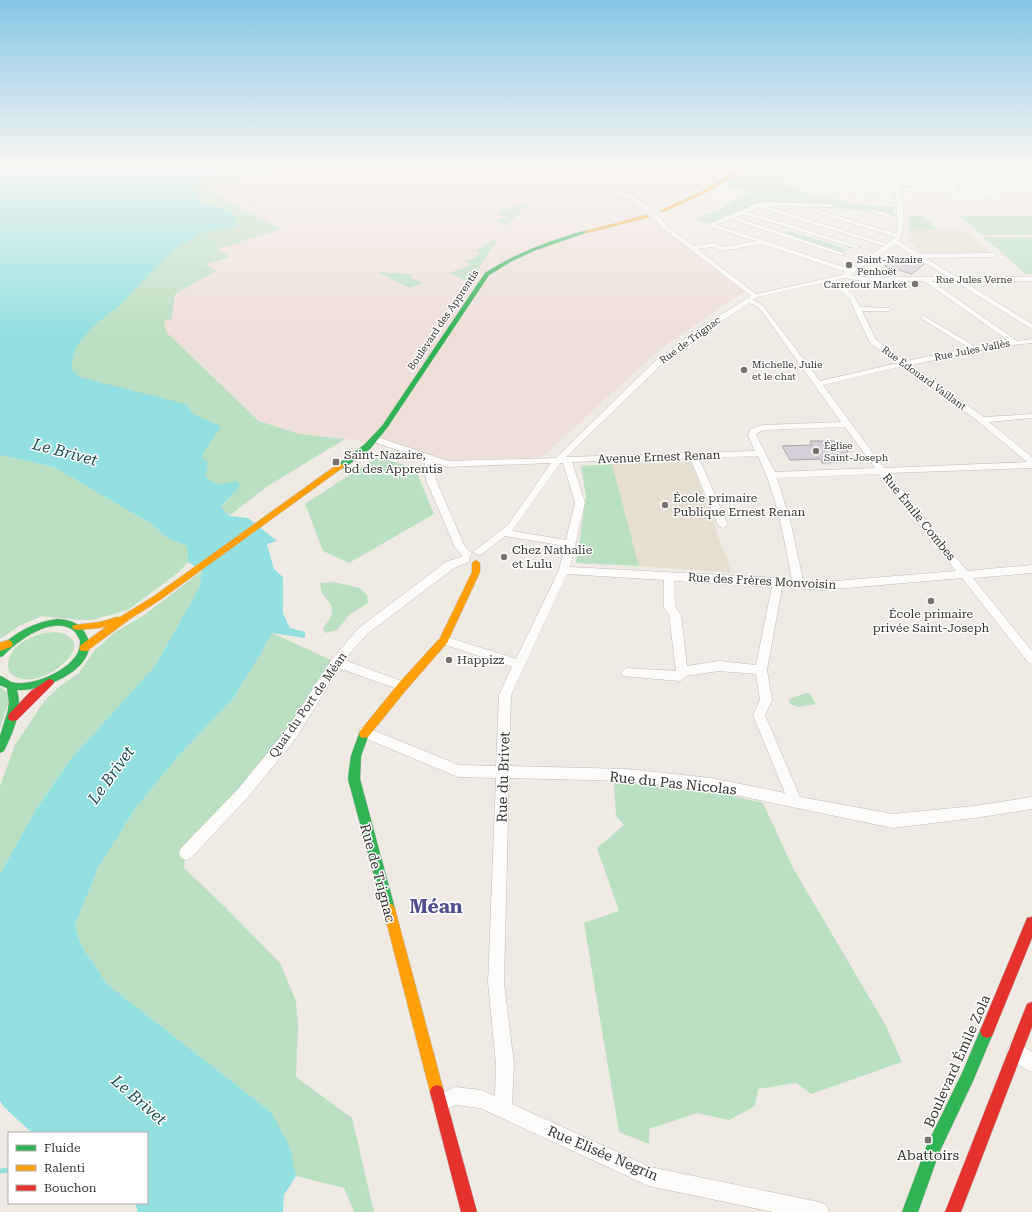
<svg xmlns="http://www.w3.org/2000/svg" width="1032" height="1212" font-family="'Roboto Serif',serif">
  <rect width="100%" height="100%" fill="#efebe4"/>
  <g fill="#e6ded0">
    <polygon points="943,229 968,232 993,253 922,253 908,240 913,238 909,235 909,230"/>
    <polygon points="691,462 714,522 717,534 729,564 731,573 639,566 612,464"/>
  </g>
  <polygon fill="#efdfda" points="296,165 739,165 681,199 668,204 641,209 745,291 660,349 542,457 443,461 356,440 299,434 259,421 166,332 164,321 172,319 175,294 216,271 206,264 230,257 217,249 281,229 204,188"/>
  <g fill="#bbdfc2">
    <polygon points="0,165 296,165 204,188 219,195 217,196 282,229 217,249 230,257 206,264 216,271 175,294 172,319 164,321 166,332 259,421 299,434 345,439 268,486 229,516 221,507 230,498 27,428"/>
    <polygon points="757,165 798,165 781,175 783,177 777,181 790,184 788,186 810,194 809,196 826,200 830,198 859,205 894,207 895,216 876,211 762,204 709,224 695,219 719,210 750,191 722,185"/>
    <polygon points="807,165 836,165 852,167 850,171 870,175 818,168 818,167"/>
    <polygon points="526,203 528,204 507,226 494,221 506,217 496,213"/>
    <polygon points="909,216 923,216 938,229 909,230"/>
    <polygon points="959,216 1032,216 1032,235 982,235"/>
    <polygon points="789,231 845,248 843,249 845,250 848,248 846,247 849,245 853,247 842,252 783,233"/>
    <polygon points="983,237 1032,237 1032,274 1026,274"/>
    <polygon points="494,240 497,241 480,266 474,281 464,280 449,273 471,265 465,261 477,257 476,255 481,253 476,250"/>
    <polygon points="377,272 409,274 412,275 411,278 423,283 410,288"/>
    <polygon points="0,455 54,467 153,525 166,537 187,546 188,562 179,572 128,610 92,620 78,620 42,616 19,626 0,639"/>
    <polygon points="377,457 415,468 434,514 349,563 323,551 305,504"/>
    <polygon points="612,464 639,566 576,563 586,497 581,466"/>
    <polygon points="202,571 199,588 155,666 69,761 35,811 0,874 0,786 15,745 45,700 60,686 79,673 95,650 115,632 143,616"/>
    <path d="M333 582 360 588 367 595 368 603 349 615 337 630 325 633 323 628C335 615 335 606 322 594L320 583Z"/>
    <path d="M55 632C99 638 57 677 33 679 9 682 0 666 16 647 27 637 41 633 55 632Z"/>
    <polygon points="272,633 331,660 290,732 271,757 228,799 186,853 184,868 221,903 280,963 296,1001 298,1025 296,1077 352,1118 374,1212 354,1212 344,1188 296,1176 271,1112 107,984 81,945 75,925 98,868 135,809 180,754 233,699 267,643"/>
    <polygon points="0,686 7,693 9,701 0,728"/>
    <polygon points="806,693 810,694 816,704 798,707 790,704 789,699"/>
    <polygon points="614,782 716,792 763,803 793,868 885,1024 902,1062 811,1094 796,1083 758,1089 755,1106 729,1120 697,1113 649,1129 649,1144 619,1132 584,923 619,911 597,848 624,825 616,816"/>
  </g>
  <polygon fill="#93e0e0" points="0,165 246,165 229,172 198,181 191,187 193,190 198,193 198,202 204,205 222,207 234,216 236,227 217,229 200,234 173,250 121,304 91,328 76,348 71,368 79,377 186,404 193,414 221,426 201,457 208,462 205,477 218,485 236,481 240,486 221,507 229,516 248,518 277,541 267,544 274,569 283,577 283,613 290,628 305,632 305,638 272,633 267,643 233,699 180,754 135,809 98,868 75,925 81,945 107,984 271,1112 290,1147 296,1176 284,1195 283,1212 138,1212 135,1203 147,1203 147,1133 32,1133 4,1107 0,1101 0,874 35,811 69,761 155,666 199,588 202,571 188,562 187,546 166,537 153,525 54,467 0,455"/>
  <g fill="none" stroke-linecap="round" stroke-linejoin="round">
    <polyline stroke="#93e0e0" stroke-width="5" points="0,1171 9,1170"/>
  </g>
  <g fill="#d6cfda" stroke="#a6a4a3">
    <polygon points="897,257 924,264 912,274 885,266"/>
    <polygon points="810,441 834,441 838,448 848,451 844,457 847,462 822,463 821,459 790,460 782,446 812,445"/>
  </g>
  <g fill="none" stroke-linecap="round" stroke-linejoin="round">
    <g stroke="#bebab5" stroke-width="1">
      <g id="street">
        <path d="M844 165 895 170 896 165H900L901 188 952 190 946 168 943 165H948L950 167 957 190 988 191 1018 188 993 171H989L991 177 998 184 994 185 988 179 985 172V169L990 168 986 165H991L1023 187H1032V189L1027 190 1025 193 1021 191 988 195 901 191C902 206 908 228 898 241L920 254 994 253 997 255 994 257 926 258 957 277H1032V281H963L1032 324V329L954 281H932L1017 341 1032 339V343L996 347 911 365 984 417 1032 414V418L989 422 1032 457V468L888 473 967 571 1032 565V573L973 578 1032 651V664L1028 662 962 578 823 590 782 587 767 670 772 700 765 715 800 797 893 814 974 806 1032 797V809L974 818 893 828 711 790 627 781 509 778 504 983 514 1064 512 1104 650 1167 819 1202 826 1205 829 1212H773L649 1186 480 1108 456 1105 440 1112 434 1109 431 1103 434 1097 455 1087 481 1090 495 1096 496 1064 488 983 496 778 458 777 360 736 359 732 360 728 365 727 459 765 496 766 499 695 512 667 440 643 438 640 440 637 444 636 516 659 559 570 565 546 505 536 482 554 478 555 473 552 508 525 551 463 447 467 433 462 436 480 464 545 472 554 469 557 470 559 469 562 454 568 367 634 344 660 407 683 409 686 407 689 403 691 339 668 297 737 249 796 191 858 186 860 181 858 179 853 181 848 239 788 287 729 332 659 359 628 446 562 463 556 455 547 426 480 424 459 371 441 370 439 371 437 374 436 386 440 448 461 556 458 654 362 695 331 751 296 663 228 654 217 655 216H659L667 226 693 246 714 243 722 247 755 241 709 226V224L756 204 762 202 831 204 834 206 833 207 766 206 887 244 895 237 806 209 811 208 897 234 898 220 869 211 872 209 897 217V203L780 176 782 175 896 200V191L853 183 793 168 795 167 822 172 854 181 896 188 895 182 837 172 839 171 895 179V173ZM759 207 884 246 850 269 716 225 730 219 841 255 846 254 735 217 743 214 856 248 861 247 748 212ZM762 244 846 272 842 275 756 294 697 249 713 247 721 251ZM895 244 948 277H863L850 275ZM844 278 863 281H924L1009 341 976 347 924 316 921 318 922 319 969 348 906 361 876 340 862 311H888L890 310V308L860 307 854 296 837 279ZM831 281 849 298 870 343 898 363 820 381 767 311 761 304 753 300 757 297ZM749 303 757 306 763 313 841 422 763 425 751 429 748 435 755 451 566 457 660 366 701 335ZM903 366 979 422 1027 462 884 468 823 385ZM845 427 875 468 775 472 756 435 757 433 764 430ZM758 456C777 495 784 538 792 580L778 578 570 567 585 503 572 462 690 458 718 525 723 528 728 525 699 458ZM560 463H563L575 503 566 540 512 531ZM879 474 956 571 823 582 803 581 792 528 777 478ZM567 574 664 580V607L669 615 676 671 627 668 623 670 621 673 623 676 679 681 683 679 686 676 719 671 756 674 760 700 753 715 785 793 711 778 627 769 509 766 511 695ZM674 581 772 587 756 665 719 661 687 666 681 615 675 607Z"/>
        <polygon points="577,180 635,197 652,210 647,211 631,199 577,182"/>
        <path d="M1016 1042 1032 1052V1072C1022 1068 1011 1061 1007 1051L1010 1045Z"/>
      </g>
    </g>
    <g stroke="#bebab5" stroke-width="1">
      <g id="fast">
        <path d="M584 231 588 232 536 250 512 261 489 275 387 428 370 449 344 468H338V464L364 445 382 426 485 273C516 253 549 241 584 231Z"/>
        <path d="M57 619C69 620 79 622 85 633 105 666 43 692 17 690 23 711 13 732 4 751L0 753V736L8 710 9 702 7 688 0 685V676C4 677 7 680 11 682 31 688 72 670 79 650 80 647 80 643 80 640 78 637 76 632 73 630 52 615 17 641 3 656L0 657V647C16 632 35 622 57 619Z"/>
        <polygon points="364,730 368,731 369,734 361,756 360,779 395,909 393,913 389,915 385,913 383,909 348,779 351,756 360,731"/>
        <polygon points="987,1024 992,1026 994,1031 973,1081 939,1153 918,1212 902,1212 927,1145 963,1071 982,1026"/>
      </g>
    </g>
    <g stroke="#bebab5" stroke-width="1">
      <g id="slow">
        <polygon points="748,165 752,165 703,194 663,212 659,211 701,192"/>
        <polygon points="647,215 649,217 586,233 584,232"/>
        <polygon points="338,464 341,464 345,466 160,600 130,619 87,651 81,651 79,648 81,645 107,626 100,628 77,630 74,629 72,627 74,625 100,622 117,617 120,617 154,596"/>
        <polygon points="476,560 480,563 480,572 447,643 407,689 368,737 364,738 360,737 359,734 360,731 399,683 440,638 472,572 472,563"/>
        <polygon points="8,640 11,641 13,644 11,647 0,651 0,643"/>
        <polygon points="389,903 393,905 395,909 444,1092 442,1097 437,1099 432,1097 430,1092 383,909 385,905"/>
      </g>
    </g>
    <g stroke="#bebab5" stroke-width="1">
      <g id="jam">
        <polygon points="49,679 53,680 54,683 17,720 13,721 9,720 8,717 9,714 31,691"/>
        <polygon points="1032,917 1032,938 992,1036 987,1038 982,1036 980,1031 1027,918"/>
        <polygon points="1032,1002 1032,1027 961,1212 945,1212 1027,1004"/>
        <polygon points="437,1085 442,1087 444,1092 477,1212 461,1212 430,1092 432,1087"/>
      </g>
    </g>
    <use href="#street" fill="#fdfcfb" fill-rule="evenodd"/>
    <use href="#fast" fill="#30b455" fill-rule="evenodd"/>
    <use href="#slow" fill="#ff9f0a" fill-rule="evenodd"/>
    <use href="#jam" fill="#e5322d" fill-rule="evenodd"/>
  </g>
  <linearGradient id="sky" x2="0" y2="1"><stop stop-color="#86c6e5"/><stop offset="0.49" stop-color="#f8f6f3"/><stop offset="1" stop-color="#f8f6f3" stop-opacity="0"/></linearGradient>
  <rect width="1032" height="335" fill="url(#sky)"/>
  <g fill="#77736e" stroke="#fff" stroke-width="1.5">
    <circle cx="849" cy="265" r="4"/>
    <circle cx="915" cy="284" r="4"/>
    <circle cx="744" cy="370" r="4"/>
    <circle cx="816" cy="451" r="4"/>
    <rect x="332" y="458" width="8" height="8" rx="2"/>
    <circle cx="665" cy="505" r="4"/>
    <circle cx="504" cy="557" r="4"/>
    <circle cx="931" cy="601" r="4"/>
    <circle cx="449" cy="660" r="4"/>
    <rect x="924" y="1136" width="8" height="8" rx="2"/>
  </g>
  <g text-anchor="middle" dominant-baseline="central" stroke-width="3" stroke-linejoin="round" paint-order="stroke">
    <g font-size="10" fill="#36332e" stroke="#fff" text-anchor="start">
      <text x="857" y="259">Saint-Nazaire<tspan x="857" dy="12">Penhoët</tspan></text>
      <text x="907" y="284" text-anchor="end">Carrefour Market</text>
      <text x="752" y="364">Michelle, Julie<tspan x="752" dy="12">et le chat</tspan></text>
      <text x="824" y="445">Église<tspan x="824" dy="12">Saint-Joseph</tspan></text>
    </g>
    <g font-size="10" fill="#36332e" stroke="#fff">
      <text x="974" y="279">Rue Jules Verne</text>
      <text transform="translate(443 320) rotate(-56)">Boulevard des Apprentis</text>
      <text transform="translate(690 340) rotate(-36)">Rue de Trignac</text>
      <text transform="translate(972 350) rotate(-11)">Rue Jules Vallès</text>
      <text transform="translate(924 378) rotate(36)">Rue Édouard Vaillant</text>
    </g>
    <g font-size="12" fill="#36332e" stroke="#fff" text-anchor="start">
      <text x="344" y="455">Saint-Nazaire,<tspan x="344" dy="14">bd des Apprentis</tspan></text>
      <text x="673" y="498">École primaire<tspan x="673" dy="14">Publique Ernest Renan</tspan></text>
      <text x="512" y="550">Chez Nathalie<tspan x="512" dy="14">et Lulu</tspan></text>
      <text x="931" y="614" text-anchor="middle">École primaire<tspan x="931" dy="14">privée Saint-Joseph</tspan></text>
      <text x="457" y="660">Happizz</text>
    </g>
    <g font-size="12" fill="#36332e" stroke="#fff">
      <text transform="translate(659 457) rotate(-2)">Avenue Ernest Renan</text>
      <text transform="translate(919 517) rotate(51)">Rue Émile Combes</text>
      <text transform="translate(762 581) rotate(3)">Rue des Frères Monvoisin</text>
      <text transform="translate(308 705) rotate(-55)">Quai du Port de Méan</text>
    </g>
    <g font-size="14" fill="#36332e" stroke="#fff">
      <text transform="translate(503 777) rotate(-88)">Rue du Brivet</text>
      <text transform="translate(673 783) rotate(6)">Rue du Pas Nicolas</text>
      <text transform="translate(378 873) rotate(75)">Rue de Trignac</text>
      <text transform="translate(957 1061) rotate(-66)">Boulevard Émile Zola</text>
      <text transform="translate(603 1153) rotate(23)">Rue Elisée Negrin</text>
    </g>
    <g font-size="14" fill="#36332e" stroke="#fff">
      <text x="928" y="1155">Abattoirs</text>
    </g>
    <g font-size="16" font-style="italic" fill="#1e4f51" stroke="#fff">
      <text transform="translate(65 452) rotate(15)">Le Brivet</text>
      <text transform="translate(111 775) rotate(-54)">Le Brivet</text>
      <text transform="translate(139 1100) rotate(41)">Le Brivet</text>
    </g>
    <g font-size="19" font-weight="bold" fill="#504e8d" stroke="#fff">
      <text x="436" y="906">Méan</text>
    </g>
  </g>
  <rect x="8" y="1132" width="140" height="72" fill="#ffffff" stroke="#afadab"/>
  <rect x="16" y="1145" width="20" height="6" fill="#30b455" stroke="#afadab"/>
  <text x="44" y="1152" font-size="12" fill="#36332e">Fluide</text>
  <rect x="16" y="1165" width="20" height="6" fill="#ff9f0a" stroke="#afadab"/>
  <text x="44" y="1172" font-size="12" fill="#36332e">Ralenti</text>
  <rect x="16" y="1185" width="20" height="6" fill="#e5322d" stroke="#afadab"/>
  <text x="44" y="1192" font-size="12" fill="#36332e">Bouchon</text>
</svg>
